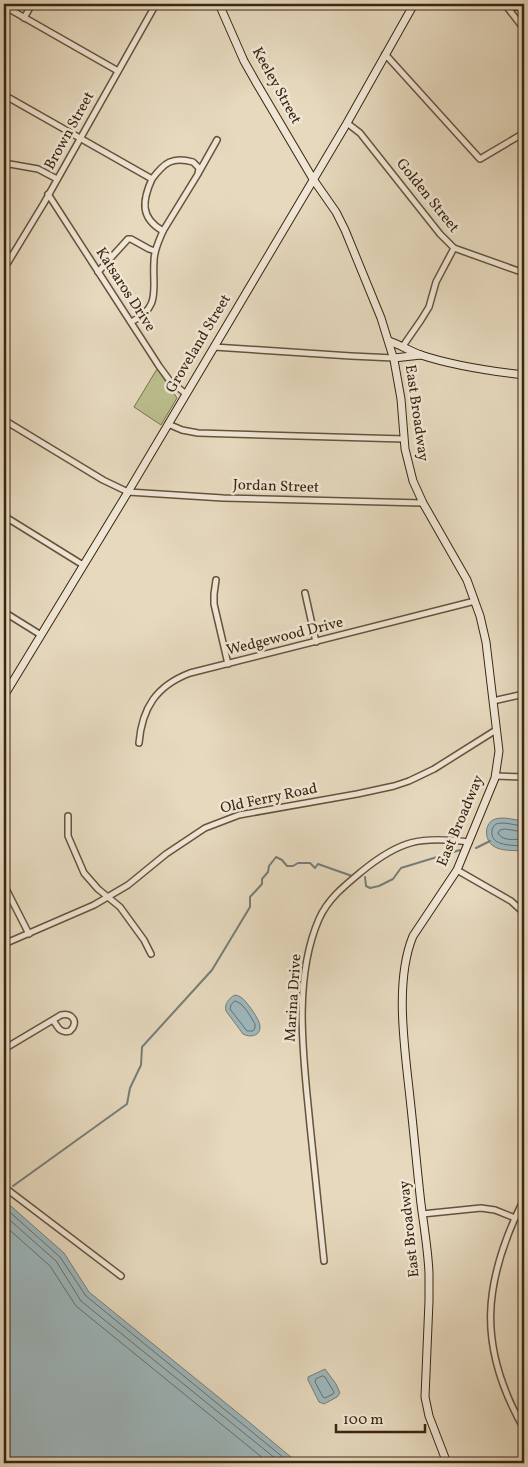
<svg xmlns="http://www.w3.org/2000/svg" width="528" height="1467" font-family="Vollkorn,serif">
  <rect width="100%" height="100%" fill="#e6d9be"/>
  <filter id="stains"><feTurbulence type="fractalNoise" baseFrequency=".004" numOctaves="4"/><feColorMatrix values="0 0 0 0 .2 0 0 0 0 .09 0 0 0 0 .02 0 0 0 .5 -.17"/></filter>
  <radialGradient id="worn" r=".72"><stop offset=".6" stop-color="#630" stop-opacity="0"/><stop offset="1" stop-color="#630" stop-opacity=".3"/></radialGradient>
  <polygon fill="#bbbe8e" stroke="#7b724f" points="157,369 177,398 161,425 134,407"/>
  <g fill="#9db7bd" stroke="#767d78">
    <path d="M505 818 524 821V851C515 850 500 852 492 845 485 839 484 825 493 820 496 818 502 818 505 818Z"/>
    <path d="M235 995C239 996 239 996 242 998 247 1002 260 1020 260 1026 261 1036 250 1038 243 1034L226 1011C224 1004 229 998 235 995Z"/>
    <polygon points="4,1200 64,1253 89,1292 249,1422 298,1463 4,1463"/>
    <polygon points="325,1369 336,1384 340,1393 337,1397 324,1404 319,1402 308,1380 308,1377"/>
  </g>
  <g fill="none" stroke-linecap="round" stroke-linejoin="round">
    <g stroke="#6c6e66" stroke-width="1">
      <path d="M524 826C516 826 504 821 496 824 494 825 492 828 492 831 490 847 514 845 524 846"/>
      <path d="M524 832 505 829 500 830 498 833C503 842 515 839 524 839"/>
      <path d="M235 1001C244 1003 250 1016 255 1024V1028L253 1031H247L230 1009 231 1005Z"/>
      <polyline points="4,1207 60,1257 86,1296 290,1463"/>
      <polyline points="4,1215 56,1261 81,1301 281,1463"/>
      <polyline points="4,1225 50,1266 76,1306 269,1463"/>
      <polygon points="323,1376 325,1377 334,1392 333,1394 325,1398 323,1397 315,1382 316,1379"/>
    </g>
    <g stroke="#767d78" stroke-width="2">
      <polyline points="476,848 490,841"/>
      <polyline points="365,877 366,886 370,888 379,886 393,879 401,868 460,850"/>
      <polyline points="13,1186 127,1104 130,1088 141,1065 142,1047 212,970 250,907 250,897 262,884 262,879 268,872 269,866 276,857 282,860 287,866 293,866 298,863 310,863 315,868 318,864 352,876"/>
    </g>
    <g stroke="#66533c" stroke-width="8">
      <g id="street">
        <polyline points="491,4 524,8"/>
        <polyline points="4,6 118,71"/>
        <polyline points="507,7 524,29"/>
        <polyline points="24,18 32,4"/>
        <polyline points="385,54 480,159 524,133"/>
        <path d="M4 95 152 179C142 201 140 218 163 231L198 174 199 168 193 162C172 156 164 163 152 179"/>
        <polyline points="347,123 360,133 440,234 454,248 524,273"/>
        <polyline points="4,163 38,169 57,179"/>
        <polyline points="199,172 217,140"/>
        <polyline points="48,194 159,366 170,381 186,394"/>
        <polyline points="4,269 44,203 156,4"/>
        <polyline points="98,272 128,239 131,239 149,249 155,251"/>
        <path d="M131 322C162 307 152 289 154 261 154 250 159 241 163 231"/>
        <polyline points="403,346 421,320 429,307 436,282 454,248"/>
        <polyline points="214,347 351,356 394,358"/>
        <polyline points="4,420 103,480 128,492 223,498 423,503"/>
        <polyline points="168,424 182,430 198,433 404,439"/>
        <polyline points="4,516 83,565"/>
        <polyline points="216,580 214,594 214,604 228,664"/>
        <polyline points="305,593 316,642"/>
        <polyline points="4,612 41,635"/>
        <polyline points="493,701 524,694"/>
        <path d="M139 743C142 708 156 686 190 673L475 601"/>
        <polyline points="495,776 524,777"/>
        <polyline points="68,816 68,836 84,873 98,889 120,907 144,940 151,954"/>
        <polyline points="457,870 511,901 524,913"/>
        <polyline points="4,885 29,934"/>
        <polyline points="4,944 94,905 128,885 166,854 205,828 239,815 357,794 394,786 409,781 434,769 496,730"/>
        <path d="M4 1049 61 1015C73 1012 79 1023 70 1031 60 1034 58 1027 53 1020"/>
        <polyline points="4,1187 121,1276"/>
        <path d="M524 1199C482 1283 477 1347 524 1429"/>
        <polyline points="422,1214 481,1208 495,1210 515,1218"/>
        <path d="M324 1261C319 1216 315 1170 310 1125 304 1061 292 981 319 919 328 899 344 886 361 872 400 840 420 836 469 842"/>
      </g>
    </g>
    <g stroke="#3b2610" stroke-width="9">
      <g id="secondary">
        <path d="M219 4 244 61 257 84 313 179 336 212 345 230 381 318 394 360 401 399 405 449 413 481 423 503 467 580 480 616 486 642 499 751 495 778 457 870 413 936C394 982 405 1050 410 1098 414 1134 417 1169 421 1204 424 1227 428 1250 429 1273V1301L425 1397 429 1416 447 1463"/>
        <path d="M389 341C400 345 410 351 421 355 454 366 489 371 524 375"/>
        <polyline points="394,358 421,355"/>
        <polyline points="4,696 128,492 347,123 414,4"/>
      </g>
    </g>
    <use href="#street" stroke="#efe6d5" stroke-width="5"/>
    <use href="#secondary" stroke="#efe6d5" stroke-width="7"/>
  </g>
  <g text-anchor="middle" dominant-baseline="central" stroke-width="5" stroke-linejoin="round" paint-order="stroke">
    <g font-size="15" fill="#3b2610" stroke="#efe6d5">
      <text transform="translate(276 86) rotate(61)">Keeley Street</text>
      <text transform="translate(70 131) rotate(-61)">Brown Street</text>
      <text transform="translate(427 196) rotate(51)">Golden Street</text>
      <text transform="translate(125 290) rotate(57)">Katsaros Drive</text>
      <text transform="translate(199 344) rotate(-59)">Groveland Street</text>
      <text transform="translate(416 413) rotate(82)">East Broadway</text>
      <text transform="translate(276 487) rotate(2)">Jordan Street</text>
      <text transform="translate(285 637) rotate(-14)">Wedgewood Drive</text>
      <text transform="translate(269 799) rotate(-12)">Old Ferry Road</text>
      <text transform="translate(461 821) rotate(-67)">East Broadway</text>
      <text transform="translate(294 998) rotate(-86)">Marina Drive</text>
      <text transform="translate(410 1229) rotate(-96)">East Broadway</text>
    </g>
  </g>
  <rect width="528" height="1467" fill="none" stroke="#e6d9be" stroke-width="20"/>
  <rect x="5" y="5" width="518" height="1457" fill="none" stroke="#3b2610" stroke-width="2.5"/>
  <rect x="10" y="10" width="508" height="1447" fill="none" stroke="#3b2610"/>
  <path d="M336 1424v8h89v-8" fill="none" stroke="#3b2610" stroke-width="2.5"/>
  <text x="343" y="1424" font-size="15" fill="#3b2610" stroke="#efe6d5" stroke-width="4" paint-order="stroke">100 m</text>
  <rect width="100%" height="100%" filter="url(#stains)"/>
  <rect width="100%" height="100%" fill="url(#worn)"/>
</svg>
